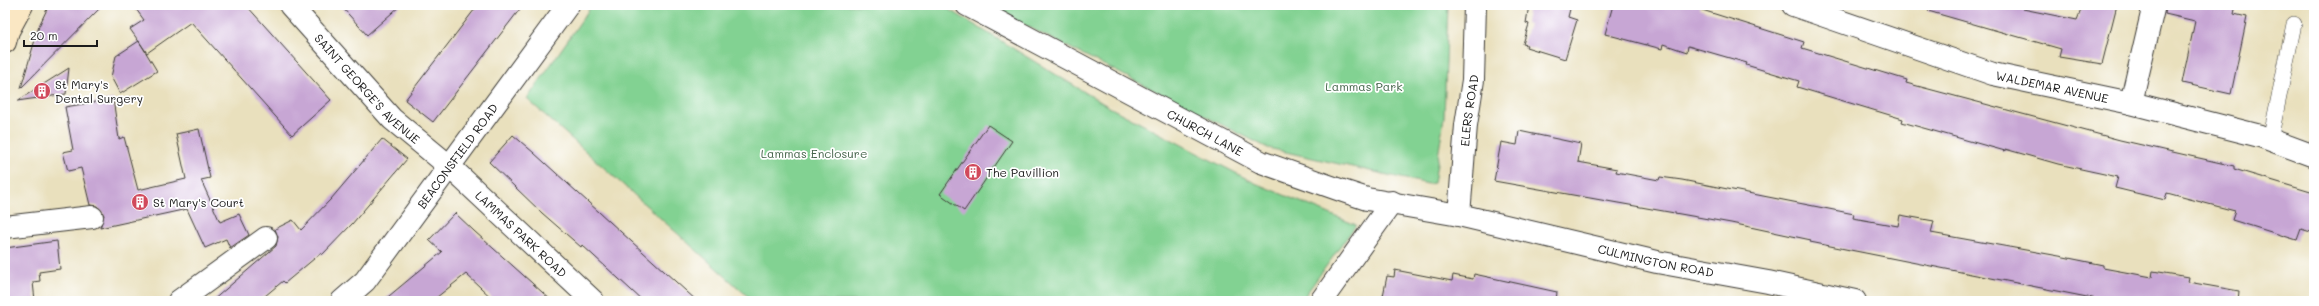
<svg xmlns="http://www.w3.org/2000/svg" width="2319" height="306" font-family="Mali,sans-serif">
  <rect width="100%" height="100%" fill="#fff"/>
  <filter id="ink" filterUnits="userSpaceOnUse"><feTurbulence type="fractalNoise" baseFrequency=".025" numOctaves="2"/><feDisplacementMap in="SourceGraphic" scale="8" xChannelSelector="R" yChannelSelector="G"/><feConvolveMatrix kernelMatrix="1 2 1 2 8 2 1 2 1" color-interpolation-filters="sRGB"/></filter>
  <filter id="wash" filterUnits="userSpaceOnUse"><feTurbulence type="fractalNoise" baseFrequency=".012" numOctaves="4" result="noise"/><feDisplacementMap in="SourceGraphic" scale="16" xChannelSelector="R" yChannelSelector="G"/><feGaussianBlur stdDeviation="0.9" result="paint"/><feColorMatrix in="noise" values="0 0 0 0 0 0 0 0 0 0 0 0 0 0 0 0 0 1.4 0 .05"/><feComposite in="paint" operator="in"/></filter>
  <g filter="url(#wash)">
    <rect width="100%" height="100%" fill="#e9e0bd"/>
    <g fill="#82d292" stroke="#4f7757">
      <polygon points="592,5 942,5 1109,107 1255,183 1356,225 1301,301 753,301 527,99"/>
      <polygon points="985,5 1448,5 1444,118 1434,183 1428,184 1268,148"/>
    </g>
    <g id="blocks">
      <g fill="#c7a6d4">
        <polygon points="49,5 103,5 21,88 39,26"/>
        <polygon points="133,5 246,5 331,100 292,135 191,22 147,53 130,29 144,20"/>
        <polygon points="340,5 401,5 367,35"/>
        <polygon points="478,5 523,5 433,122 405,100"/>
        <polygon points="1529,5 1571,5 1568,17 1577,20 1565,59 1526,47 1527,45 1523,44 1529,24 1526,23"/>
        <polygon points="1613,5 1700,5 1699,9 1804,42 1802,48 1907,80 1906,83 2120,140 2234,166 2234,169 2314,193 2314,233 2301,229 2297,240 2232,220 2235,211 2167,193 2165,200 2115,188 2118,177 2058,164 2005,149 2005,151 1902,122 1903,119 1797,87 1799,81 1746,65 1747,63 1688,46 1687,52 1663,44 1662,49 1605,34"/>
        <polygon points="1929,5 2024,5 2023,9 2077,20 2083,5 2117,5 2102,64 2059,57 2061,49 1928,11"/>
        <polygon points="2166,5 2236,5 2234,14 2247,17 2231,94 2182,83 2195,21 2165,14"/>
        <polygon points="139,41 157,71 120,94 111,77 116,56"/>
        <polygon points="69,68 66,94 17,101"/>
        <polygon points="113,99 119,139 124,137 138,190 186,179 176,134 199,129 210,178 201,180 220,222 239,214 249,235 230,248 226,239 205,248 187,209 100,228 104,215 97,206 90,205 81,168 68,171 63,152 73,150 65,107"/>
        <polygon points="988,125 1012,141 964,211 940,194"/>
        <polygon points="1519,131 1581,144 1578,162 1617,169 1616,172 1659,180 1660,177 1682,180 1854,214 1853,218 1898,226 1900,215 1934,221 1931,233 2059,256 2103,265 2103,268 2152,277 2153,271 2189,277 2188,282 2239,291 2238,301 2107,301 1810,242 1811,240 1731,223 1494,181 1501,142 1517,145"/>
        <polygon points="513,135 534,153 697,301 643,301 582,245 581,247 542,213 489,162"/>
        <polygon points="382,139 407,159 352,224 322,255 321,253 285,283 283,281 259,301 212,301 276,246 278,237 275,229 293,220 301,230 331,199"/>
        <polygon points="455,213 474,231 552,301 495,301 466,274 432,301 383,301 442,252 429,240"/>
        <polygon points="57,241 60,269 39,272 40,281 33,282 35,301 5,301 5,248"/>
        <polygon points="1395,270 1452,281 1453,275 1473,279 1474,274 1557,292 1556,301 1382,301 1387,276 1394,277"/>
      </g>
    </g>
  </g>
  <g filter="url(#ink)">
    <use href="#blocks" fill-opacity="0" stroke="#3b3934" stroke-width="1"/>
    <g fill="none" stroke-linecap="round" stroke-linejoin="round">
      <g stroke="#3b3934" stroke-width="16">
        <polyline id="service" points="2270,140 2294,24"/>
      </g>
      <g stroke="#3b3934" stroke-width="24">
        <g id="minor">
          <path id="s1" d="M290 5 392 119 449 166 593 301"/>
          <path id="s2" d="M967 5 1261 162 1343 191 1367 199 1459 215 1657 262 1768 282 1855 301"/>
          <path id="s3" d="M1793 5 1993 74 2131 103 2260 136 2314 156"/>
          <polyline points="2131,103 2154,5"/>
          <path id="s4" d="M1459 215 1466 125 1473 80 1475 5"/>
          <polyline points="5,227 92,217"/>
          <polyline points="179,301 266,238"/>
          <path id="s5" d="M342 301 365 281 568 5"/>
          <polyline points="1321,301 1392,202"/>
        </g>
      </g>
      <g stroke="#3b3934" stroke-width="24">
        <polyline id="secondary" points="5,42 8,31 22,5"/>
      </g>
      <use href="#service" stroke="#fff" stroke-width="15"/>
      <use href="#minor" stroke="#fff" stroke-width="22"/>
      <use href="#secondary" stroke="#fae7c3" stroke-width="22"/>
    </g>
  </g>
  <defs>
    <g id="building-disc" transform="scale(0.9)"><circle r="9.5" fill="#d1495b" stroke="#fff"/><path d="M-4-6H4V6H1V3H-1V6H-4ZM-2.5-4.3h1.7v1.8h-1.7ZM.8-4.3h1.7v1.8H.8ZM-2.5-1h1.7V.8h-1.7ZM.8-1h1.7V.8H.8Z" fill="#fff"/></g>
  </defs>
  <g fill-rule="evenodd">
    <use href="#building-disc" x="42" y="91"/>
    <use href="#building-disc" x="973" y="172"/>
    <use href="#building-disc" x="140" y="202"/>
  </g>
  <g text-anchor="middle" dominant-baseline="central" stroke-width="3.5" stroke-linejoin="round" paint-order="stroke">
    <g font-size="12" fill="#1c1c1c" stroke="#fff" text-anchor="start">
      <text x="55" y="84">St Mary's<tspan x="55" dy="14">Dental Surgery</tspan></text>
      <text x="986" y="172">The Pavillion</text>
      <text x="153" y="202">St Mary's Court</text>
    </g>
    <g font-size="12" fill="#45654b" stroke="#fff">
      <text x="1364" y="86">Lammas Park</text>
      <text x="814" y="153">Lammas Enclosure</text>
    </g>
    <g font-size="12" fill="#1c1c1c" stroke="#fff">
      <text stroke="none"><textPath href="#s3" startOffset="272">WALDEMAR AVENUE</textPath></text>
      <text stroke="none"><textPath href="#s1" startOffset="114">SAINT GEORGE'S AVENUE</textPath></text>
      <text stroke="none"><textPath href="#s4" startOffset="105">ELERS ROAD</textPath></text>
      <text stroke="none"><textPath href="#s2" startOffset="270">CHURCH LANE</textPath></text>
      <text stroke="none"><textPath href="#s5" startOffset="186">BEACONSFIELD ROAD</textPath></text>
      <text stroke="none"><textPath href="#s1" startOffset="326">LAMMAS PARK ROAD</textPath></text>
      <text stroke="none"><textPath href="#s2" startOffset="741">CULMINGTON ROAD</textPath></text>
    </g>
  </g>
  <rect width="2319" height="306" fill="none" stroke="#fff" stroke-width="20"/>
  <path d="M24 40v6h73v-6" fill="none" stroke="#1c1c1c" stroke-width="2"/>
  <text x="30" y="40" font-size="12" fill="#1c1c1c" stroke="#ffffff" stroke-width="3" paint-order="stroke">20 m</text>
</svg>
